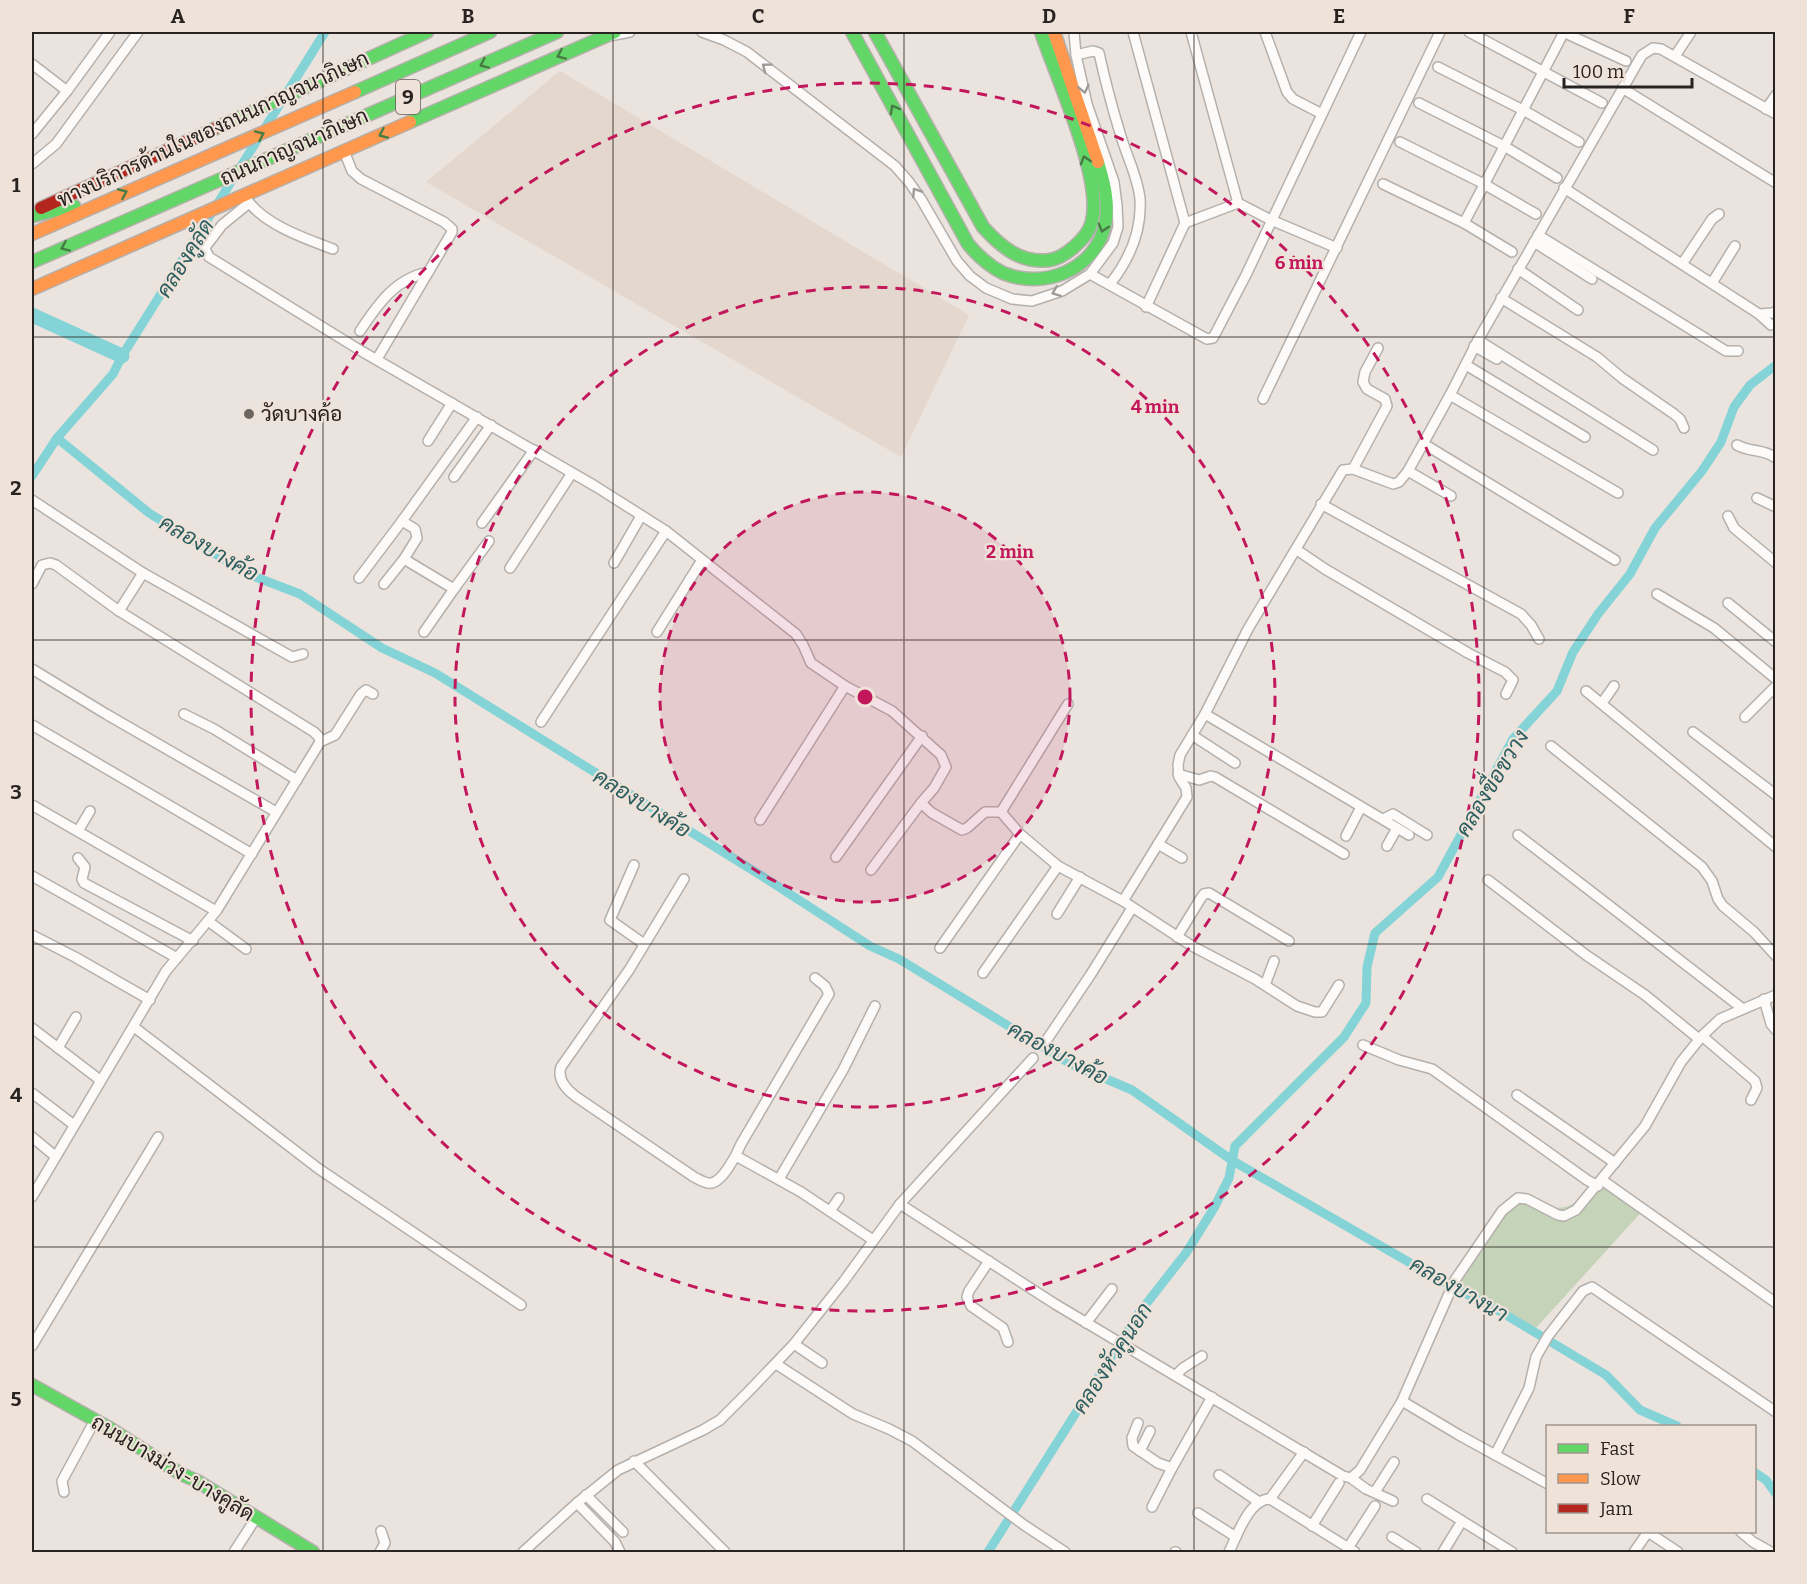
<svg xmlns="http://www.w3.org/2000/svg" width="1807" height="1584" font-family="Bitter,Sarabun,serif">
  <rect width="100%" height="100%" fill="#eae3de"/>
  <polygon fill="#e4d7cd" points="560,71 969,315 901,457 426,182"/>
  <path fill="#c5d4b8" d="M1602 1175 1646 1207 1536 1328 1454 1281 1508 1200 1517 1195C1564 1214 1568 1215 1602 1175Z"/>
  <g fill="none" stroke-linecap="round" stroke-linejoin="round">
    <g stroke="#84d3d6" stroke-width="9">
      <polyline points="57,438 149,513 248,574 300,594 382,648 435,673 765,878 870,946 899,959 1069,1063 1132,1090 1233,1161 1440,1280 1501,1312 1606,1375 1640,1410 1677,1426"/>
      <polyline points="32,476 57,438 113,374 122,356 325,32"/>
      <polyline points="1754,1472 1766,1480 1776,1494"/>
      <polyline points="988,1552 1139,1313 1186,1253 1214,1208 1229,1178 1235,1146 1344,1037 1366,1003 1367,967 1375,933 1438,877 1513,739 1557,691 1573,652 1598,614 1630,574 1655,528 1702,471 1721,442 1734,407 1750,385 1776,365"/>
    </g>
    <polyline stroke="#84d3d6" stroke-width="15" points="32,315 122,356"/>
    <g stroke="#b5b0ac" stroke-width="12">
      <g id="street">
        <polyline points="702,32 724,40 747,52 895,166 909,182 921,199 957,261 970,276 986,288 1012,299 1032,301 1062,291 1090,274 1113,243 1118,227 1117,205 1114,182 1087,104 1076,55 1074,32"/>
        <polyline points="1133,32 1185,223 1146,307"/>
        <polyline points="1191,32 1238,203"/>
        <polyline points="1265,32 1287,92 1293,99 1322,114"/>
        <polyline points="1469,32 1602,103"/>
        <polyline points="1563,32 1626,61"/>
        <polyline points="609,36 630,32"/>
        <path d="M1076 55 1093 51 1099 53C1105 80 1112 107 1120 133 1126 155 1138 177 1140 199 1142 231 1129 260 1110 284"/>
        <polyline points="1675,56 1691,32"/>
        <polyline points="32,64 67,91"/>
        <polyline points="1438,67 1523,110 1579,142"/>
        <polyline points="1622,88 1776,183"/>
        <polyline points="1419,103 1504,146 1557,178"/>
        <polyline points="1766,109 1776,95"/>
        <polyline points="32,134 67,91 110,32"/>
        <polyline points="1400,142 1484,184 1536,214"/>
        <polyline points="344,151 352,171 361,179 444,222 452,229 452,232 377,359"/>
        <polyline points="32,164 56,144 138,32"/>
        <polyline points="1383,184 1464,223 1512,252"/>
        <polyline points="1564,188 1759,314 1773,313 1776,311"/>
        <path d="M246 198C262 224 306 239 333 249"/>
        <polyline points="249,203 222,225 206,246 205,249 209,257 363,352 595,486 666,531 796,634 803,645 811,663 845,686 892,711 941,755 946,767 934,788 921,803 932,813 962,830 967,828 985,812 1001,812 1020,834 1058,866 1123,901 1192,946 1255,979 1297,1006 1315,1012 1322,1012 1339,985"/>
        <polyline points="1185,223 1238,203 1271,220 1337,248"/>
        <polyline points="1464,223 1564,32"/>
        <polyline points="1538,235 1726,351 1738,351"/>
        <polyline points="1534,242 1592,279"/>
        <polyline points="1682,264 1712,219 1719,214"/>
        <polyline points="1518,269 1578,310"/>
        <polyline points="1090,274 1207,339 1213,338 1246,275 1361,32"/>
        <polyline points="1712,283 1735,246"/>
        <polyline points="1501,298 1597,357 1622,378 1674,414 1680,419 1684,428"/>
        <polyline points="1759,314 1771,325"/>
        <path d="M360 331C378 304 395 279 428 272"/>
        <polyline points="1478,340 1653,450"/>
        <polyline points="1474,346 1497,359"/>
        <polyline points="1466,365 1585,437"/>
        <polyline points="1450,395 1618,493"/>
        <polyline points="1263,399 1440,32"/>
        <polyline points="428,441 452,403"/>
        <polyline points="1424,444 1615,560"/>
        <path d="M1737 445C1751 453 1762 448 1776 458"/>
        <polyline points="1353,469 1387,406 1385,399 1367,389 1363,382 1365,372 1378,348"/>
        <polyline points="1408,471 1451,496"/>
        <polyline points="454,477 491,425"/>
        <polyline points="1757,498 1776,507"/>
        <polyline points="32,500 143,573 292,657 303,654"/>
        <polyline points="1321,504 1521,614 1531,625 1539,639"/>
        <polyline points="1728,516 1734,528 1776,563"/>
        <polyline points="482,523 534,450"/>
        <polyline points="1297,550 1325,569 1468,653 1505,672 1513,680 1506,694"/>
        <polyline points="404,559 454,589 489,541"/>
        <polyline points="614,563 641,516"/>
        <polyline points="510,568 572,473"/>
        <polyline points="359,578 402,521"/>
        <polyline points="32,584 42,565 50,563 56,565 119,611 314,732 319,737 320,742"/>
        <polyline points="384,584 404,559 417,538 415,529 402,521 477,417"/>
        <polyline points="1657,594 1714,628 1776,679"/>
        <polyline points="1728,603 1776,642"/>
        <polyline points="119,611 143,573"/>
        <polyline points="424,632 454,589"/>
        <polyline points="657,632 702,560"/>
        <polyline points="32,669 106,714 276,812"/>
        <polyline points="1586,691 1776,847"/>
        <polyline points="1602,703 1614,686"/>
        <polyline points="184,714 214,729 297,780"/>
        <polyline points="1205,714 1409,835"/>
        <polyline points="1745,717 1776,686"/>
        <polyline points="541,722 666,531"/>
        <polyline points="32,725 252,854"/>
        <polyline points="1693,732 1776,795"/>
        <polyline points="1192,735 1235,763"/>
        <polyline points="1551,746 1702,867 1712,881 1718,899 1723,906 1754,932 1776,956"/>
        <polyline points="1178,774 1199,780 1211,776 1215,777 1344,854"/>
        <polyline points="32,805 216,911"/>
        <polyline points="1001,812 1068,704"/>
        <polyline points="1383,819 1393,814 1427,835"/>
        <polyline points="760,820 845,686"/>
        <polyline points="78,831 90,811"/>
        <polyline points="1518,835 1743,1009"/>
        <polyline points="1346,836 1361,807"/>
        <polyline points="1158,844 1182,858"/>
        <polyline points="1387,846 1397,828"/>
        <polyline points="836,857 922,736"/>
        <polyline points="78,858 85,867 82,879 84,883 193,941"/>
        <polyline points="634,865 610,920 644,944"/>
        <polyline points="871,870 921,803"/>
        <polyline points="32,876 177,958"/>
        <path d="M684 879 629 970 561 1067C557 1079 566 1089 575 1096L694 1177C698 1179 703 1182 708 1183 721 1186 737 1154 741 1144L829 994 825 986 815 978"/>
        <polyline points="1488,880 1586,955 1645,995 1699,1039"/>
        <polyline points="1123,901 1187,797 1186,788 1179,777 1178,765 1180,755 1205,714 1248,629 1343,470 1353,469 1393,484 1399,482 1408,471 1450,395 1478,340 1642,55 1653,48 1661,49 1776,114"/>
        <polyline points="1057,914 1080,877"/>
        <polyline points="208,921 246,949"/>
        <polyline points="32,935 75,957 150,1000"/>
        <polyline points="1177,937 1201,898 1204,894 1209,893 1289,941"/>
        <polyline points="940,948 1020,834"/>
        <polyline points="983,973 1058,866"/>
        <polyline points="1265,985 1274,961"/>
        <polyline points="1764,999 1771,1024 1776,1030"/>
        <polyline points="134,1027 319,1169 521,1305"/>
        <polyline points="32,1028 100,1080"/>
        <polyline points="1702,1036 1755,1081 1757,1088 1751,1100"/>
        <polyline points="1044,1044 1091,974 1132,908"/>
        <polyline points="1363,1045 1399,1060 1432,1069 1587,1180 1598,1186"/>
        <polyline points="58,1048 76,1017"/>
        <polyline points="32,1093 74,1125"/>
        <polyline points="1517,1095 1615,1163"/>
        <polyline points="32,1137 55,1156"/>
        <polyline points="736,1156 801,1192 873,1240"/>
        <polyline points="779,1179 843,1070 875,1006"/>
        <polyline points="1602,1180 1776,1303"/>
        <polyline points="32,1197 166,971 217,910 320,742 335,735 361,694 366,690 373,694"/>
        <polyline points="900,1204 1055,1304 1343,1476 1351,1478 1366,1489 1393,1501"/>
        <polyline points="830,1211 839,1198"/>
        <polyline points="989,1261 969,1291 967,1297 971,1306 1003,1328 1008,1342"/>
        <polyline points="1086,1323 1112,1289"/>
        <polyline points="794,1344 822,1363"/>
        <polyline points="32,1346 158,1137"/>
        <polyline points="776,1364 853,1414 889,1429 912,1441 1024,1525 1065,1552"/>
        <polyline points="1176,1375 1183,1368 1202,1356"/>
        <polyline points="1402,1401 1459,1435 1548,1484"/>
        <polyline points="1138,1423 1132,1438 1133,1446 1158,1463 1172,1468 1212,1397"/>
        <polyline points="1140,1451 1150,1431"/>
        <polyline points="1495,1455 1529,1388 1536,1357 1548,1336 1583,1291 1592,1287 1776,1412"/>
        <polyline points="634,1461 725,1552"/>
        <polyline points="1219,1475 1259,1502"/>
        <polyline points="1351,1478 1360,1470 1402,1401 1455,1280 1502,1211 1518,1198 1527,1199 1558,1215 1564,1216 1576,1210 1645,1126 1681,1062 1702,1036 1720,1019 1776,995"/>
        <polyline points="64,1492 62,1481 95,1420"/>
        <polyline points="1375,1492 1394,1462"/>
        <polyline points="586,1495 623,1532"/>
        <polyline points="1270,1499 1304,1452"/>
        <polyline points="1427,1499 1512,1552"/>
        <polyline points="577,1503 615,1542 620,1552"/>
        <polyline points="1152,1507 1172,1468"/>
        <polyline points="1198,1513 1236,1537"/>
        <polyline points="1312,1526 1339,1483"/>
        <polyline points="1648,1532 1678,1552"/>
        <polyline points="1741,1532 1753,1542 1771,1552"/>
        <polyline points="1392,1537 1416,1552"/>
        <polyline points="1348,1548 1375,1506"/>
        <polyline points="234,1552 256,1518"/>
        <polyline points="380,1552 385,1543 381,1531"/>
        <polyline points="523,1552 577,1503 618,1470 703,1430 720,1420 749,1391 794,1344 844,1281 900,1204 1033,1058"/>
        <polyline points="1175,1552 1176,1552"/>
        <path d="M1229 1552C1237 1536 1249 1499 1270 1499L1355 1552"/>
        <polyline points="1443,1552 1462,1521"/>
        <polyline points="1634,1552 1648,1532"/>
      </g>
    </g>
    <g stroke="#b5b0ac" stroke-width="15">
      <g id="fast">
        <path d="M852 32 968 244C978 256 989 266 1003 273 1044 290 1095 270 1105 225 1110 204 1104 182 1098 162"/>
        <path d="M875 32 983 227C1001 247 1021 264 1050 260 1059 259 1067 253 1074 247 1081 241 1090 231 1092 221 1103 177 1056 77 1041 32"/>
        <polyline points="355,92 490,32"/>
        <polyline points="410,122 615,32"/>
        <polyline points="214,129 427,32"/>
        <polyline points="32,216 74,206"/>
        <polyline points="32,262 557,32"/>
        <polyline points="32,1385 111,1429 181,1474 197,1481 313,1552"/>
      </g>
    </g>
    <g stroke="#b5b0ac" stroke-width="15">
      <g id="slow">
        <polyline points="1054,32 1098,162"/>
        <polyline points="32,234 355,92"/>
        <polyline points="32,289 410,122"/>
      </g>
    </g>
    <g stroke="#b5b0ac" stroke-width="15">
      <polyline id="jam" points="41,208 214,129"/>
    </g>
    <use href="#street" stroke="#fcfbfa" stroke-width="9"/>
    <use href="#fast" stroke="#63d668" stroke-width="12"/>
    <use href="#slow" stroke="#ff974d" stroke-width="12"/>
    <use href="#jam" stroke="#b3261e" stroke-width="12"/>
  </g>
  <defs><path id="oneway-chevron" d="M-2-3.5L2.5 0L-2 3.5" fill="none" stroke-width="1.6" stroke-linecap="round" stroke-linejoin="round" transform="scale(1.5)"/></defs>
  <g stroke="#467c44">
    <use href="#oneway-chevron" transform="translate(561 55) rotate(157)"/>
    <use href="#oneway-chevron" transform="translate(484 64) rotate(156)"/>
    <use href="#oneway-chevron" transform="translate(894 109) rotate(-119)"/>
    <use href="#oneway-chevron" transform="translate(383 134) rotate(156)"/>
    <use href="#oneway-chevron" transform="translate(260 135) rotate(-24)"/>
    <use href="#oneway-chevron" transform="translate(1085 160) rotate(-107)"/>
    <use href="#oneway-chevron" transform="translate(123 193) rotate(-23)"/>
    <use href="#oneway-chevron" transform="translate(1103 228) rotate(107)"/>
    <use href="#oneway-chevron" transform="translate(65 247) rotate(157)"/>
  </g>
  <g stroke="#9d9a98">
    <use href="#oneway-chevron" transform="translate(766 67) rotate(-143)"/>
    <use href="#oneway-chevron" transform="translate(1084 89) rotate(77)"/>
    <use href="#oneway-chevron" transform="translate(916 192) rotate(-123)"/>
    <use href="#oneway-chevron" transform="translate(1056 292) rotate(159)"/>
  </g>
  <path fill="none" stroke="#282320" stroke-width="1.5" stroke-opacity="0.55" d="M323 32V1552M613 32V1552M904 32V1552M1194 32V1552M1484 32V1552M32 337H1776M32 640H1776M32 944H1776M32 1247H1776"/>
  <circle cx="865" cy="697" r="205" fill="#c2185b" fill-opacity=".12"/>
  <g fill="none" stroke="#c2185b" stroke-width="3" stroke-dasharray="10 8">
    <circle cx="865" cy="697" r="205"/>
    <circle cx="865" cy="697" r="410"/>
    <circle cx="865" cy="697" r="614"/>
  </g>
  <circle fill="#6c6662" stroke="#efe2d9" stroke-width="2" cx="249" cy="414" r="6"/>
  <g text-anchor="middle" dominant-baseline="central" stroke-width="4.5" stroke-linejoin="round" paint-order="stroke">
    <rect fill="#efe2d9" stroke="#645c58" stroke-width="1.5" x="396" y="80" width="24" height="34" rx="4.5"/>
    <g font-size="20" font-weight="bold" fill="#282320">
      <text x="408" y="97">9</text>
    </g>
    <g font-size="21" fill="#282320" stroke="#efe2d9">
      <text transform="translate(213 129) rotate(-25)">ทางบริการด้านในของถนนกาญจนาภิเษก</text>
      <text transform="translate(294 147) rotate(-24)">ถนนกาญจนาภิเษก</text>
      <text transform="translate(173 1468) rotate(31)">ถนนบางม่วง-บางคูลัด</text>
    </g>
    <g font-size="21" fill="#282320" stroke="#efe2d9" text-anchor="start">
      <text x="261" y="414">วัดบางค้อ</text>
    </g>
    <g font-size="22" font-style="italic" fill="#2c5e60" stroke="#efe2d9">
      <text transform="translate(185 258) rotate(-58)">คลองคูลัด</text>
      <text transform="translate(209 548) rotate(30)">คลองบางค้อ</text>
      <text transform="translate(1492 783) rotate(-59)">คลองขื่อขวาง</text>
      <text transform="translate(642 803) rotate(32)">คลองบางค้อ</text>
      <text transform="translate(1058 1053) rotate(28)">คลองบางค้อ</text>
      <text transform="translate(1459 1289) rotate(30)">คลองบางนา</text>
      <text transform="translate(1112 1358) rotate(-57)">คลองหัวคูนอก</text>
    </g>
  </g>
  <circle cx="865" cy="697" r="9" fill="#c2185b" stroke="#efe2d9" stroke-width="3"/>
  <g font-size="18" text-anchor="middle" font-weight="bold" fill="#c2185b" stroke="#efe2d9" stroke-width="4.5" stroke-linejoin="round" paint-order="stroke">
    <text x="1299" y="269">6 min</text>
    <text x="1155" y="413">4 min</text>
    <text x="1010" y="558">2 min</text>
  </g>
  <rect width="1807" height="1584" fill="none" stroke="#efe2d9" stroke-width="66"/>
  <rect x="1546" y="1425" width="210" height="108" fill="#efe2d9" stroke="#9f968f" stroke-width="1.5"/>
  <rect x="1558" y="1444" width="30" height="9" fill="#63d668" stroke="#9f968f" stroke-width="1.5"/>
  <text x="1600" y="1455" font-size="18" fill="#282320">Fast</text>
  <rect x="1558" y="1474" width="30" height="9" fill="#ff974d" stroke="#9f968f" stroke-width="1.5"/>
  <text x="1600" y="1485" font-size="18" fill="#282320">Slow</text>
  <rect x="1558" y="1504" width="30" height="9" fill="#b3261e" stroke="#9f968f" stroke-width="1.5"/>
  <text x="1600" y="1515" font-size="18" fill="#282320">Jam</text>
  <path d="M1564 78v9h128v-9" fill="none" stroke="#282320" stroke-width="3"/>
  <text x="1573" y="78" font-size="18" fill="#282320" stroke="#efe2d9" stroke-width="4.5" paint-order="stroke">100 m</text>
  <rect x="33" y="33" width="1741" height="1518" fill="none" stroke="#282320" stroke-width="2"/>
  <g font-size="20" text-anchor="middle" font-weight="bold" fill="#282320">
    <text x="178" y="23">A</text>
    <text x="468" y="23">B</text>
    <text x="758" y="23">C</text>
    <text x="1049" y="23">D</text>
    <text x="1339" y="23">E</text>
    <text x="1629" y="23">F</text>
    <text x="16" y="192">1</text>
    <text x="16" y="495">2</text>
    <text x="16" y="799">3</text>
    <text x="16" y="1102">4</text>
    <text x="16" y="1406">5</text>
  </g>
</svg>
